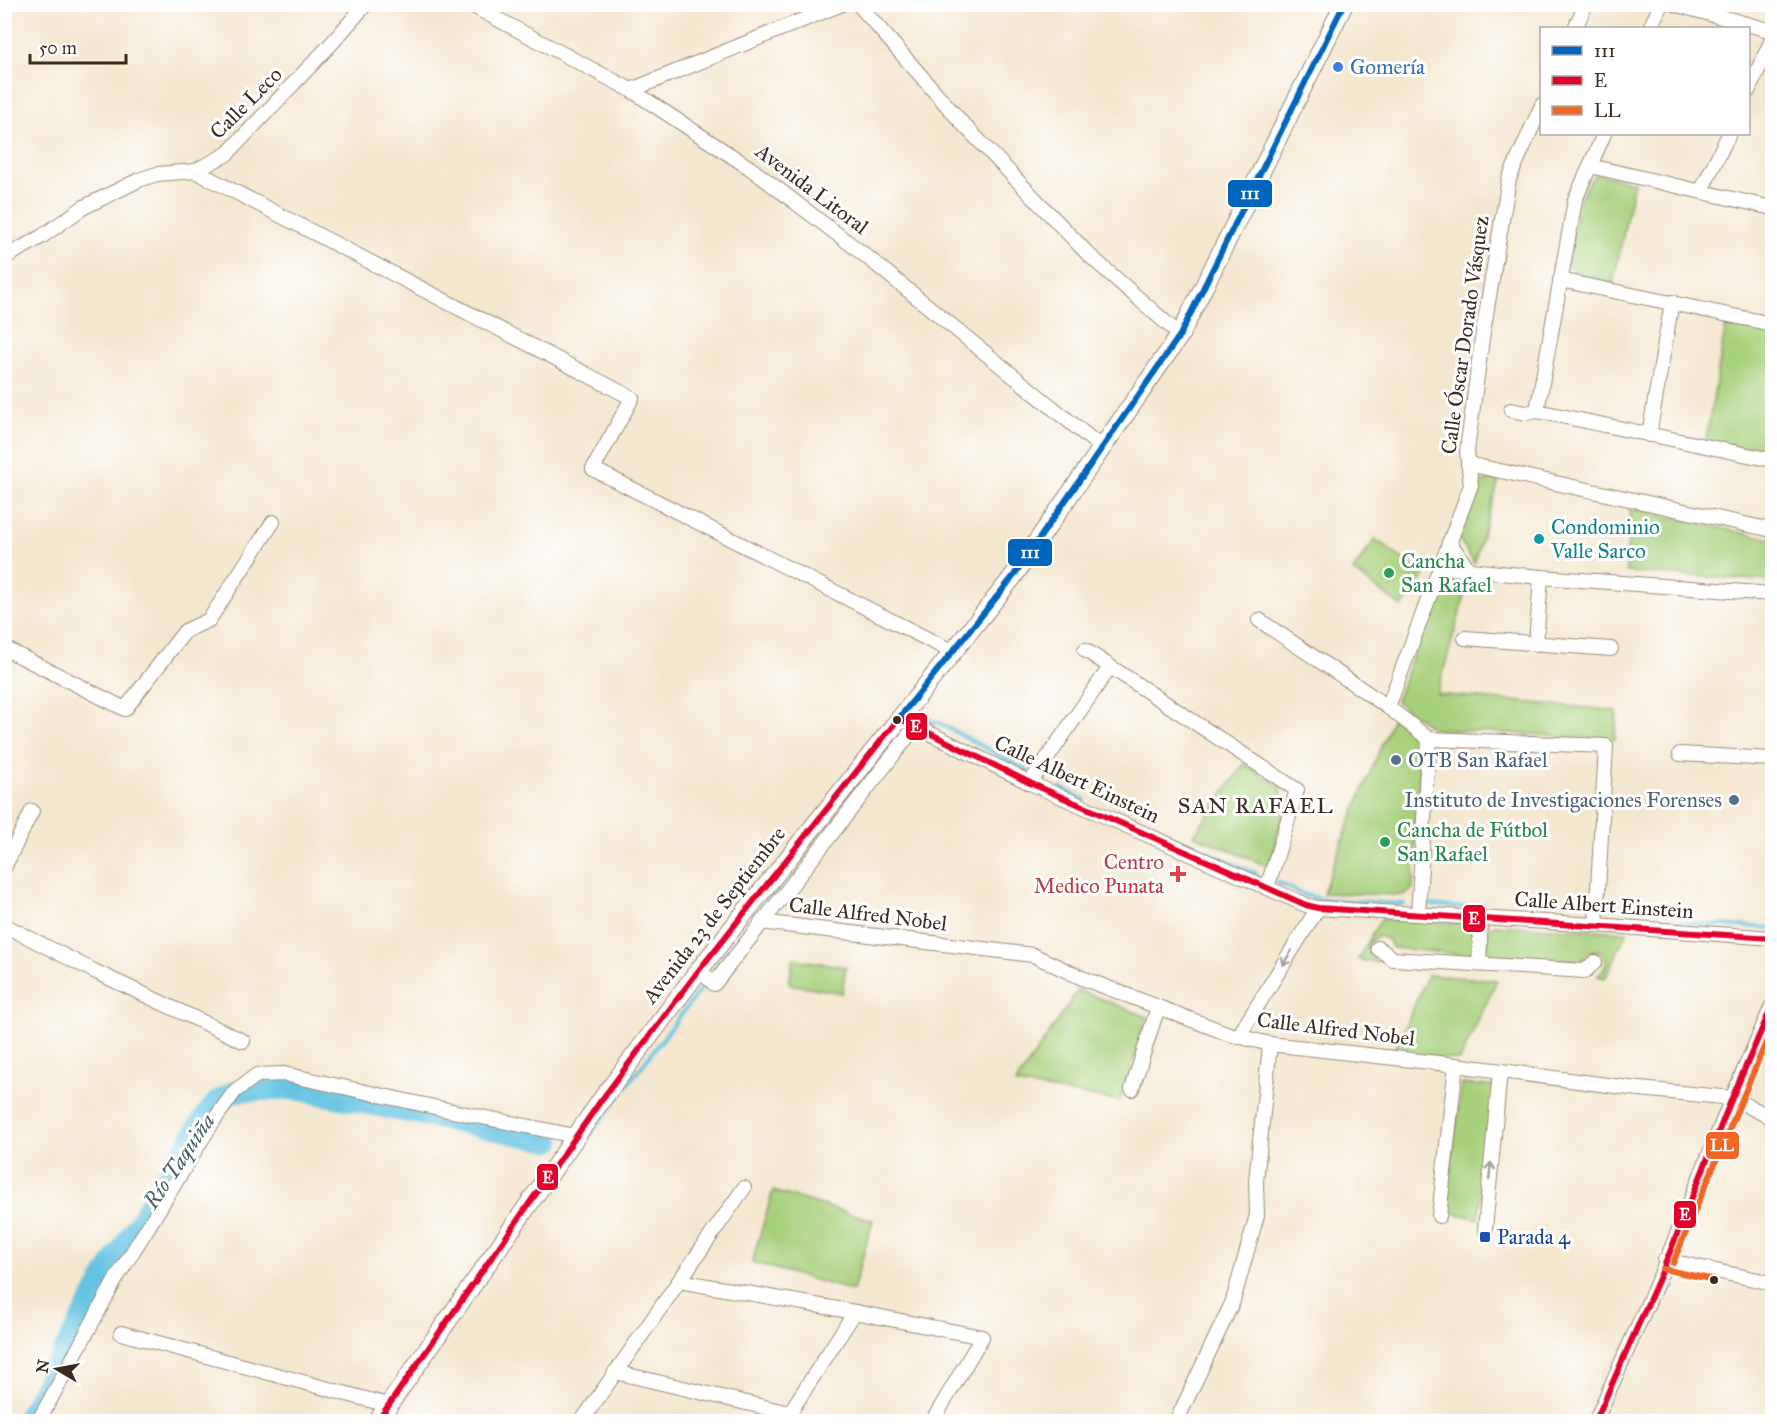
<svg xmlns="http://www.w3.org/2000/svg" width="1777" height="1426" font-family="'IM FELL Great Primer',serif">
  <rect width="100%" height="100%" fill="#fff"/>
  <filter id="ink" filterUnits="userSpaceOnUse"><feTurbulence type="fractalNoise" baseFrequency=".0167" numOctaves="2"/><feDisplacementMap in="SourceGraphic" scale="12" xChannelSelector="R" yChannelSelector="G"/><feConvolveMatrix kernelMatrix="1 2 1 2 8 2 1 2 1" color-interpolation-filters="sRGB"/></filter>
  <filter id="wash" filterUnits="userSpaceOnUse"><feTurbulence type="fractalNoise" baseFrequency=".008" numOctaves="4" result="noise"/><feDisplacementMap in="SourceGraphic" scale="24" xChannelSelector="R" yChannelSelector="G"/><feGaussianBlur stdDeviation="1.35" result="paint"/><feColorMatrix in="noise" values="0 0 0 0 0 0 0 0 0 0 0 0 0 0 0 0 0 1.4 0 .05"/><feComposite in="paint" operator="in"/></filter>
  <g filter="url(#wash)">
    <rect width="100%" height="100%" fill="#f4e7cf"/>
    <g fill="#a7d07b" stroke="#717d4c" stroke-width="1.5">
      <path d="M1597 174 1634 182 1613 284C1597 280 1577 280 1568 265 1573 238 1574 190 1597 174Z"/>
      <polygon points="1727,319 1772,330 1772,455 1706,440"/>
      <polygon points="1490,480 1499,480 1474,563 1458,537 1472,507 1477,484"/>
      <polygon points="1630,508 1772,539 1772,581 1626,572"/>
      <polygon points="1375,539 1425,575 1402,607 1353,571"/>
      <polygon points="1443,575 1469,580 1437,694 1617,711 1615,739 1433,729 1396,701"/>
      <polygon points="1393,718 1419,737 1421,745 1413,888 1406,895 1323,893 1346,831"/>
      <polygon points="1244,764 1280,786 1285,808 1269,867 1194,835"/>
      <path d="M1381 919 1471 924 1476 929V949L1468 955 1393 948 1388 940 1379 936C1364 942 1367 952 1377 962H1368L1358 959Z"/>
      <path d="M1494 925 1627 932 1605 978 1597 976C1607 967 1611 958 1597 950L1588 953 1581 961 1494 956 1487 950 1488 930Z"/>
      <polygon points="793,959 846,967 842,993 789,984"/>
      <polygon points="1428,975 1497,980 1460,1060 1393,1053"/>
      <polygon points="1078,990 1148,1017 1120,1101 1015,1084"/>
      <polygon points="1462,1084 1497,1087 1478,1219 1445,1210"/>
      <polygon points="773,1191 873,1220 853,1291 752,1262"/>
    </g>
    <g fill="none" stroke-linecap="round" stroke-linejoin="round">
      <g stroke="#63c3e2" stroke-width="4">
        <polyline points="920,718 939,723 1029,771"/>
        <polyline points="884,753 898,735"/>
        <polyline points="1061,788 1085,800"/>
        <polyline points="1116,814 1256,873"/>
        <polyline points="1277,882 1302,894 1320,899 1404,904"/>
        <polyline points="1430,905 1585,917"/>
        <polyline points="1608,918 1772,928"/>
        <polyline points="719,964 806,850"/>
        <polyline points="581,1146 702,987"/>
      </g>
      <polyline stroke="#63c3e2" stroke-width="22" points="25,1422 107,1273 206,1115 217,1102 235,1091 295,1089 550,1141"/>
    </g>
  </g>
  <g filter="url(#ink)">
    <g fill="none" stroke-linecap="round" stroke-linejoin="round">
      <g stroke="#988876" stroke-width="16">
        <g id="minor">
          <polyline points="469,4 631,90 750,168 866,256 1102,448"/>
          <polyline points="858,4 963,124 1089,255 1180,335"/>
          <polyline points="1674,4 1772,31"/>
          <polyline points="1575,28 1586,4"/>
          <polyline points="1650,28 1661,4"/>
          <polyline points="631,90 842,4"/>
          <polyline points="1748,91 1772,40"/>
          <polyline points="1590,166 1772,208"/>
          <polyline points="195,171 632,398 593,469 953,652"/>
          <polyline points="1701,191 1729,134"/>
          <polyline points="4,258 41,237 84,207 139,180 157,174 195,171 227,154 332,43 366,4"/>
          <polyline points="1560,280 1772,324"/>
          <polyline points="1511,410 1526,413 1537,411 1772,460"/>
          <polyline points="1537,411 1575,200 1604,134"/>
          <polyline points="1649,435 1672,302"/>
          <polyline points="1468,464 1772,530"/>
          <polyline points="1449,542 1469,570"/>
          <polyline points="1440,567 1541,577 1772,594"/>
          <polyline points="1259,620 1388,707 1429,739 1606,746 1596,925"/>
          <polyline points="1465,638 1611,649"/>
          <polyline points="1536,644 1541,577"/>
          <polyline points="4,648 125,709 185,631 209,620 273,522"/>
          <polyline points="1085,650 1297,790 1267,888"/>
          <polyline points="1388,707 1471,485 1467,451 1483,332 1509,179 1542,105"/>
          <polyline points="899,718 1030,783 1306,905 1318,908 1596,925 1772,938"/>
          <polyline points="1680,754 1772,759"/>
          <polyline points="1030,783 1110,667"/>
          <polyline points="4,868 32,811"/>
          <polyline points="1418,914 1429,739"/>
          <polyline points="761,922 1033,955 1082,978 1158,1007 1229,1034 1270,1044 1456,1065 1630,1088 1732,1098 1772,1118"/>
          <polyline points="4,925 94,971 243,1041"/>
          <polyline points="1378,948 1393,959 1585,971 1595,962"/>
          <polyline points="1479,964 1481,918"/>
          <polyline points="699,970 714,984 916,726"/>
          <polyline points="1238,1037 1318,908"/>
          <polyline points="1132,1089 1158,1007"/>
          <polyline points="1439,1216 1456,1065"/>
          <polyline points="1485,1229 1500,1072"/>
          <polyline points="1665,1260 1772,1283"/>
          <polyline points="679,1281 855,1312 982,1337 932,1422"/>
          <polyline points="121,1333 388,1405"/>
          <polyline points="615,1372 789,1413"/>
          <polyline points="785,1420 855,1312"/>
          <polyline points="38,1422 116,1279 212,1123 235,1091 257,1075 284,1074 452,1111 575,1136"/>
          <polyline points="581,1422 744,1188"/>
          <polyline points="1176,1422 1233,1301 1257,1215 1256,1181 1270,1044"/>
          <polyline points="1595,1422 1661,1274 1732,1098 1772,1006"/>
        </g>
      </g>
      <g stroke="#988876" stroke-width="20">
        <polyline id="major" points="377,1422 600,1102 699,970 1012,578 1180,335 1344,4"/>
      </g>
      <use href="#minor" stroke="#fff" stroke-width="14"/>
      <use href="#major" stroke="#fff" stroke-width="18"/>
      <g stroke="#fff" stroke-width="10">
        <polyline id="bus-1" points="899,718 1012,578 1180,335 1344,4"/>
      </g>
      <g stroke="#fff" stroke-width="10">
        <g id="bus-2">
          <polyline points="377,1422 600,1102 699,970 899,718 1030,783 1306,905 1318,908 1772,938"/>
          <polyline points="1595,1422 1661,1274 1732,1098 1772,1006"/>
        </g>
      </g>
      <g stroke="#fff" stroke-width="10">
        <g id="bus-3">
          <polyline points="1673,1263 1772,1028"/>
          <polyline points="1663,1269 1714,1280"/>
        </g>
      </g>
      <use href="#bus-1" stroke="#0065bd" stroke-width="6"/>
      <use href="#bus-2" stroke="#e4002b" stroke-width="6"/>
      <use href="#bus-3" stroke="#f26522" stroke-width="6"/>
    </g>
    <defs><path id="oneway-shaft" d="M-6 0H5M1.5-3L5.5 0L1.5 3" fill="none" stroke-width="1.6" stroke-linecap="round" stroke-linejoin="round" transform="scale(1.5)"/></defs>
    <g stroke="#a79f9a">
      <use href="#oneway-shaft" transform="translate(1287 958) rotate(122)"/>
      <use href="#oneway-shaft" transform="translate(1490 1171) rotate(-84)"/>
    </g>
  </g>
  <circle fill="#3f7fe0" stroke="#fff" stroke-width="2" cx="1338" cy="67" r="6"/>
  <circle fill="#0f9aa8" stroke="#fff" stroke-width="2" cx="1539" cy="539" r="6"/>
  <g fill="#2e9e5b" stroke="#fff" stroke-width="2">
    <circle cx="1389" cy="573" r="6"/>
    <circle cx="1385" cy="842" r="6"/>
  </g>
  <g fill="#3b2a1e" stroke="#fff" stroke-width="2">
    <circle cx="897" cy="720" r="5"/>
    <circle cx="1714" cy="1280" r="5"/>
  </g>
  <g fill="#5c6f8a" stroke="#fff" stroke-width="2">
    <circle cx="1396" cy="760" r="6"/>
    <circle cx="1734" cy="800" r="6"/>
  </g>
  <path fill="#e0444e" stroke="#fff" stroke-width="2" d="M1175 865h6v6h6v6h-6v6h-6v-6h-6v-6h6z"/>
  <rect fill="#1a4fb4" stroke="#fff" stroke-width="2" x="1479" y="1231" width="12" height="12" rx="3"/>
  <g text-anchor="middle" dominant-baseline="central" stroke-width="6" stroke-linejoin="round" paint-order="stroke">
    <g font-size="21" fill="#366cbe" stroke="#fff" text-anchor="start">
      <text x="1350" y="67">Gomería</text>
    </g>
    <g font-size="21" fill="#3b2a1e" stroke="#fff">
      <text transform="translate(246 103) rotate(-45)">Calle Leco</text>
      <text transform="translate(812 189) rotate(37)">Avenida Litoral</text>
      <text transform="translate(1465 335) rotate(-82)">Calle Óscar Dorado Vásquez</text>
      <text transform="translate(1077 779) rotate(25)">Calle Albert Einstein</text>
      <text transform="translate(1604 905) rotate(4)">Calle Albert Einstein</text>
      <text transform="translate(868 914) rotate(7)">Calle Alfred Nobel</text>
      <text transform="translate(714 915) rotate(-52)">Avenida 23 de Septiembre</text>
      <text transform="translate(1336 1029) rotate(7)">Calle Alfred Nobel</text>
    </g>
    <g font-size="21" fill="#0d838f" stroke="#fff" text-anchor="start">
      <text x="1551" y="527">Condominio<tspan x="1551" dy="24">Valle Sarco</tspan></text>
    </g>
    <g font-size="21" fill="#27864d" stroke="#fff" text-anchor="start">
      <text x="1401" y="561">Cancha<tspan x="1401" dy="24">San Rafael</tspan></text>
      <text x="1397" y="830">Cancha de Fútbol<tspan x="1397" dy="24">San Rafael</tspan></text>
    </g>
    <g font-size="21" fill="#4e5e75" stroke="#fff" text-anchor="start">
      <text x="1408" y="760">OTB San Rafael</text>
      <text x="1722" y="800" text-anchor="end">Instituto de Investigaciones Forenses</text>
    </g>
    <g font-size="21" fill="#be3a42" stroke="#fff" text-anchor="end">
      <text x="1164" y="862">Centro<tspan x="1164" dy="24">Medico Punata</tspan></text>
    </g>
    <g font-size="21" fill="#164399" stroke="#fff" text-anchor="start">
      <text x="1497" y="1237">Parada 4</text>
    </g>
    <g font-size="22" letter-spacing="1.5" fill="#3b2a1e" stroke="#fff">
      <text x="1256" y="805">SAN RAFAEL</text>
    </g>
    <g font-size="22" font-style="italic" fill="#496063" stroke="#fff">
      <text transform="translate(179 1161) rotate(-56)">Río Taquiña</text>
    </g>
  </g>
  <g stroke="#fff" stroke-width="2">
    <rect x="1227" y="179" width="46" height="29" rx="6" fill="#0065bd"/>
    <rect x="1007" y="538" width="46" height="29" rx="6" fill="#0065bd"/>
    <rect x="905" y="712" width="23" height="29" rx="6" fill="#e4002b"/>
    <rect x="1462" y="904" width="24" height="29" rx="6" fill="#e4002b"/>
    <rect x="1705" y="1131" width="35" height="29" rx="6" fill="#f26522"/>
    <rect x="536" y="1163" width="23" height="28" rx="6" fill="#e4002b"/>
    <rect x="1673" y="1200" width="24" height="29" rx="6" fill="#e4002b"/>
  </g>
  <g font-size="16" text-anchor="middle" font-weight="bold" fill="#fff">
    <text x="1250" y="199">111</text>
    <text x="1030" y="558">111</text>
    <text x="916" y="732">E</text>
    <text x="1474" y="924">E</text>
    <text x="1722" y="1151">LL</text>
    <text x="548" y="1183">E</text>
    <text x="1685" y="1220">E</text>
  </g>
  <rect width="1777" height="1426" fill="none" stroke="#fff" stroke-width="24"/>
  <rect x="1540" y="27" width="210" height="108" fill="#ffffff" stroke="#b1aaa5" stroke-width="1.5"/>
  <rect x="1552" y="46" width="30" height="9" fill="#0065bd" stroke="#b1aaa5" stroke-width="1.5"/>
  <text x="1594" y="57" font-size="18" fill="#3b2a1e">111</text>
  <rect x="1552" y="76" width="30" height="9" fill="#e4002b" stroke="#b1aaa5" stroke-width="1.5"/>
  <text x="1594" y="87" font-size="18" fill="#3b2a1e">E</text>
  <rect x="1552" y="106" width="30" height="9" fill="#f26522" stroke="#b1aaa5" stroke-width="1.5"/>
  <text x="1594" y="117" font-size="18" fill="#3b2a1e">LL</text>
  <g transform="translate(57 1369) rotate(280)" stroke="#ffffff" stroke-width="4.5" paint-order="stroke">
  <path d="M0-4.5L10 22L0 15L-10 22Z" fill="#3b2a1e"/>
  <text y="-9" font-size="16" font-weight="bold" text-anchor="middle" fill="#3b2a1e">N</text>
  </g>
  <path d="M30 54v9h96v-9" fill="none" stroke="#3b2a1e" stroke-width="3"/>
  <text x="39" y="54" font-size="18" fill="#3b2a1e" stroke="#ffffff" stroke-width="4.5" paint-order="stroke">50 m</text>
</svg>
